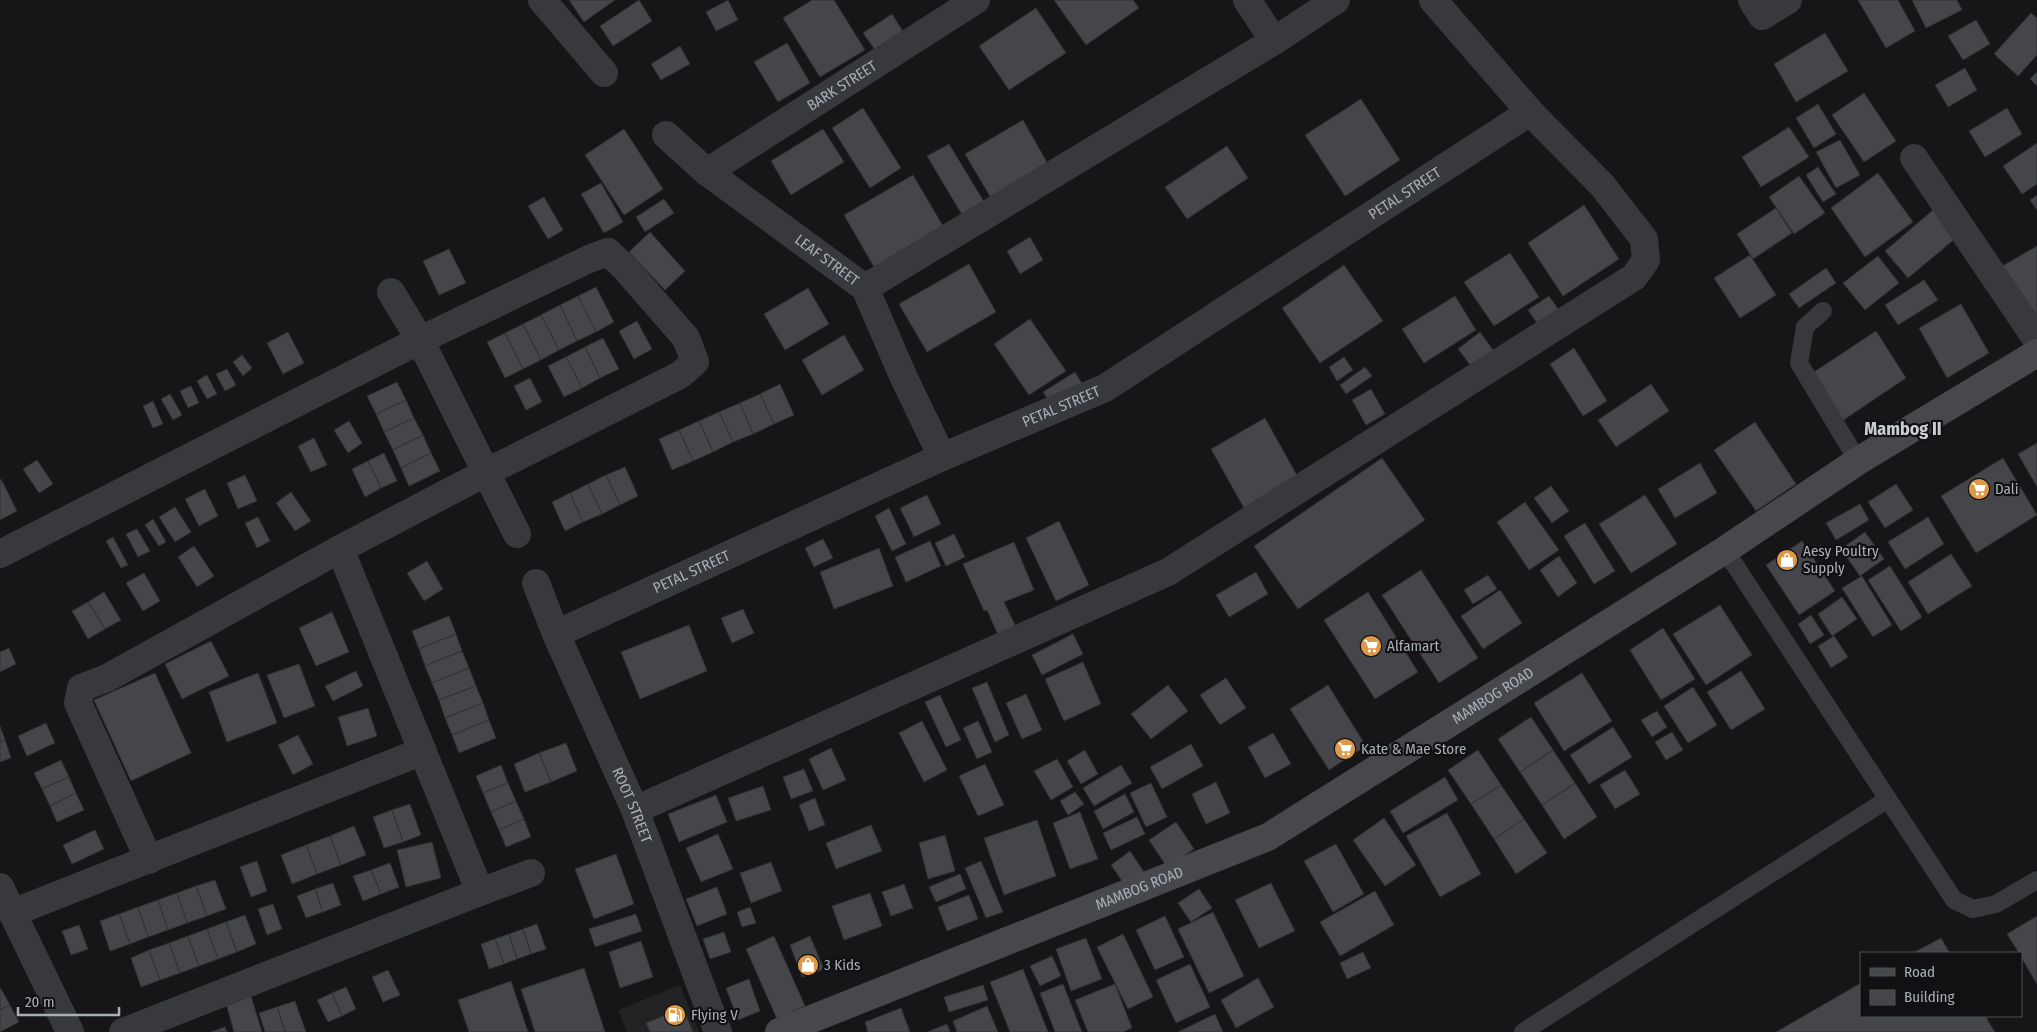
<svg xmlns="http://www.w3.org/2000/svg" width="2037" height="1032" font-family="'Fira Sans Condensed',sans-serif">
  <rect width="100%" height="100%" fill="#161618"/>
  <polygon fill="#222224" points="680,985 699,1032 627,1032 618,1010"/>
  <g fill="#45464a" stroke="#303133">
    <polygon points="569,0 615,0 584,22"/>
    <polygon points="639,0 652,21 613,46 600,26"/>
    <polygon points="728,0 738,20 716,31 706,12"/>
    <polygon points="812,0 834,0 865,50 820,77 783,18"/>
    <polygon points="1054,0 1133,0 1139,8 1086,45"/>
    <polygon points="1858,0 1898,0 1915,31 1886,48"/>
    <polygon points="1912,0 1957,0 1962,10 1926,28"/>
    <polygon points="1036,8 1066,53 1009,90 979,46"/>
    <polygon points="2031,13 2037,18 2037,55 2018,76 1994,54"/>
    <polygon points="892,14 906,36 878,54 863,33"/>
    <polygon points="1976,20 1990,44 1963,60 1948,36"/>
    <polygon points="1825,33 1848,71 1796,102 1774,64"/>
    <polygon points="787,43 810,83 778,102 754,62"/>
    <polygon points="680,46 690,64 661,80 651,64"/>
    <polygon points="1965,68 1977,90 1948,107 1935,85"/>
    <polygon points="2037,72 2037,86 2030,79"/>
    <polygon points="1864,93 1896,141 1864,162 1832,115"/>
    <polygon points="1361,99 1400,160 1345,196 1305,135"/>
    <polygon points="1818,104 1836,134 1814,148 1796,118"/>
    <polygon points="863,108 901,168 870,188 832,128"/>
    <polygon points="2007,108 2022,134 1985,157 1969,131"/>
    <polygon points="1023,120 1048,164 991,198 965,154"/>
    <polygon points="1789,127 1809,157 1761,187 1742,157"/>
    <polygon points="624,129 663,189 624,215 585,155"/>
    <polygon points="823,129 844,162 791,195 771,161"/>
    <polygon points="1840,140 1860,175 1836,188 1816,152"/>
    <polygon points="2037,143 2037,184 2022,194 2003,166"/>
    <polygon points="949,144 986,205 964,218 927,156"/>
    <polygon points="1227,146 1248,178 1187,219 1165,187"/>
    <polygon points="1818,167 1836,194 1823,202 1806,175"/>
    <polygon points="1878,173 1913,222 1865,257 1831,208"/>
    <polygon points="913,175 943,226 874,267 844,215"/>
    <polygon points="1799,176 1825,213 1794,234 1769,197"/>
    <polygon points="601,183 623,222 604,233 581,194"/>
    <polygon points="2037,195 2037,210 2030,200"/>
    <polygon points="544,197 563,230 548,239 528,206"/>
    <polygon points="664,199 674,213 645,232 636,217"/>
    <polygon points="1584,205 1619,259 1563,296 1528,243"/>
    <polygon points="1776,208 1792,233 1753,259 1737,234"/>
    <polygon points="1933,210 1956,238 1908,278 1885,251"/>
    <polygon points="650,232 685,271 665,290 629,252"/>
    <polygon points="1030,237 1043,260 1020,274 1007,251"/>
    <polygon points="2037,246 2037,324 1999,268"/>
    <polygon points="449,249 466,283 439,295 423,261"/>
    <polygon points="1510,253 1539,297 1494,326 1464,282"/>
    <polygon points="1750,255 1776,295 1740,318 1714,278"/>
    <polygon points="1878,256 1899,283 1865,310 1843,283"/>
    <polygon points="969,264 996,312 927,352 899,304"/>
    <polygon points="1344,265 1383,321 1320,363 1282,308"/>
    <polygon points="1826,268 1836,283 1799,308 1789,294"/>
    <polygon points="1924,280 1938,300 1898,325 1885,305"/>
    <polygon points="596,287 614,322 596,332 578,296"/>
    <polygon points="808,288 829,324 785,350 764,314"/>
    <polygon points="578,296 596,332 577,341 560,305"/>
    <polygon points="1455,296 1476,330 1424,363 1402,329"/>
    <polygon points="1549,296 1563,316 1542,330 1528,310"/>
    <polygon points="1961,304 1989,353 1947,378 1919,328"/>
    <polygon points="560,305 577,341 559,350 541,315"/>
    <polygon points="541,315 559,350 541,360 523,324"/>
    <polygon points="1030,319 1066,371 1029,395 994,344"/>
    <polygon points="637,321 652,349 634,359 619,331"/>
    <polygon points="523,324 541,360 523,369 505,333"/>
    <polygon points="1876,331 1906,378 1842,421 1811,374"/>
    <polygon points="288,332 304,363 283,374 267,343"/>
    <polygon points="1480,332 1496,354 1474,370 1458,349"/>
    <polygon points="505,333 523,369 505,378 487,342"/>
    <polygon points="844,335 864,370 822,395 802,360"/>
    <polygon points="603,338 619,369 600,378 585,347"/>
    <polygon points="585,347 600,378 582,388 566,357"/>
    <polygon points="1574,348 1607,401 1583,416 1550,364"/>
    <polygon points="242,355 252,368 243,376 233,362"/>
    <polygon points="566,357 582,388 564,397 548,366"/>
    <polygon points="1344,357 1353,370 1337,381 1329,367"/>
    <polygon points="1365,367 1372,376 1346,394 1340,385"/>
    <polygon points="227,369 236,385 225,391 216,374"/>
    <polygon points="1075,372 1084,387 1053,406 1043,392"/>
    <polygon points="207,375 217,394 207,399 197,381"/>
    <polygon points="530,378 542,402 526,410 514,386"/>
    <polygon points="397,382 406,400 376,414 367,396"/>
    <polygon points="780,384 794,415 774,424 760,394"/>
    <polygon points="1651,384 1669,411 1616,447 1598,420"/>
    <polygon points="191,386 199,403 188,408 180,391"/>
    <polygon points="1371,389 1385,414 1366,425 1352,400"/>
    <polygon points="170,394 182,415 173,420 161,399"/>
    <polygon points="760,394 774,424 753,434 740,403"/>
    <polygon points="406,400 414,418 384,432 376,414"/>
    <polygon points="153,401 163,424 153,428 143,406"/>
    <polygon points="740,403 753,434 733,442 719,412"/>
    <polygon points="719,412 733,442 713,452 699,421"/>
    <polygon points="414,418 423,435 393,450 384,432"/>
    <polygon points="1265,418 1299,479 1245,510 1211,449"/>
    <polygon points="349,421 362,443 348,453 334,430"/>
    <polygon points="699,421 713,452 693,461 679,430"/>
    <polygon points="1755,422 1796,484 1756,511 1714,450"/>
    <polygon points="679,430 693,461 672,470 659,439"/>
    <polygon points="423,435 431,453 401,468 393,450"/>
    <polygon points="314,438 327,465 311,472 298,446"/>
    <polygon points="2037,443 2037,487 2018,454"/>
    <polygon points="384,453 397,481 381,488 368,461"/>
    <polygon points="431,453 440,471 409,486 401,468"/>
    <polygon points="1382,458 1425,520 1298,609 1254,546"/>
    <polygon points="2003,458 2037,515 1976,553 1941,496"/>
    <polygon points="37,460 53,484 39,493 23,469"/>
    <polygon points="368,461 381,488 365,497 352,469"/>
    <polygon points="1700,463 1717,493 1675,518 1658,489"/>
    <polygon points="625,467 638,496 620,505 606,475"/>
    <polygon points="245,475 257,501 238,509 227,483"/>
    <polygon points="606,475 620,505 602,514 588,484"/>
    <polygon points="1,479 17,511 0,520 0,480"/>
    <polygon points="588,484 602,514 583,522 570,493"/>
    <polygon points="1896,484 1913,510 1885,528 1868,502"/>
    <polygon points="1551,486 1569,511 1552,523 1534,498"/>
    <polygon points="205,489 218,516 199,526 185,499"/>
    <polygon points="291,492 311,521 295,531 276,503"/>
    <polygon points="570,493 583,522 565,531 552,502"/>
    <polygon points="927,495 941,524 914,537 900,508"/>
    <polygon points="1645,495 1677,544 1631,573 1599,524"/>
    <polygon points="1525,502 1559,550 1529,570 1497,522"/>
    <polygon points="1860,504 1869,520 1836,540 1826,523"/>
    <polygon points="175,507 191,532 175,542 159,517"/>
    <polygon points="889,508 906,544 892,551 875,516"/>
    <polygon points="258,517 270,541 257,548 245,523"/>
    <polygon points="1928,517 1944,544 1905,569 1888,542"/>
    <polygon points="153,519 166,542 159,546 145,525"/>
    <polygon points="1059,521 1089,585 1056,601 1026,538"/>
    <polygon points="1585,523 1615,571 1594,584 1564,536"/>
    <polygon points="137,529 150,551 138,557 126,534"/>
    <polygon points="1865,532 1884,559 1860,576 1841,549"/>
    <polygon points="954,534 965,557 946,566 935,543"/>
    <polygon points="113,537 128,565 121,568 106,541"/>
    <polygon points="823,539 833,558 814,567 805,548"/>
    <polygon points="930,541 941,566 906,582 895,557"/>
    <polygon points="1802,541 1835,591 1799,615 1766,565"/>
    <polygon points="1014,542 1034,590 1004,602 1016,627 998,635 987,610 984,611 963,564"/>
    <polygon points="194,546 214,576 197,587 178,557"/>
    <polygon points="879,548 893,586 834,609 820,572"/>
    <polygon points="1951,554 1972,586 1928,614 1908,582"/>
    <polygon points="1559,556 1577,583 1558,597 1540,570"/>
    <polygon points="427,561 443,589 424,601 407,573"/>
    <polygon points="1890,566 1922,617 1901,631 1868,580"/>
    <polygon points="1421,570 1478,658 1439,683 1382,595"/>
    <polygon points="1256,572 1268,594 1229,617 1216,595"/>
    <polygon points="144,573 160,601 143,611 126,583"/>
    <polygon points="1488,575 1497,589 1473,604 1464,590"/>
    <polygon points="1862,576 1892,625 1873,637 1842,588"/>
    <polygon points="1500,590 1522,623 1483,649 1461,616"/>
    <polygon points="104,592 121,620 105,629 88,602"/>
    <polygon points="1368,592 1418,672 1375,699 1324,620"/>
    <polygon points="1842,597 1857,619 1832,636 1818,614"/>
    <polygon points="88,602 105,629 88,639 72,611"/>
    <polygon points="1720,605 1752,655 1706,685 1673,634"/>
    <polygon points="743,609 754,633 732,643 721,618"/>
    <polygon points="332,612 349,652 316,666 299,628"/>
    <polygon points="1811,615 1824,635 1810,644 1798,624"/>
    <polygon points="449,616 456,634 419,649 412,631"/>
    <polygon points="689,625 707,671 640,699 621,652"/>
    <polygon points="1663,628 1695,679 1661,700 1630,650"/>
    <polygon points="456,634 462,651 425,666 419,649"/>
    <polygon points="1073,634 1083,654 1042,675 1032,655"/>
    <polygon points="1834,636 1848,657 1831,668 1818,646"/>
    <polygon points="211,641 229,676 182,699 165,664"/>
    <polygon points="9,648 16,664 0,672 0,652"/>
    <polygon points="462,651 469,668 432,683 425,666"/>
    <polygon points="1083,662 1101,704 1064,721 1045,679"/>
    <polygon points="299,664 315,706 284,718 267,675"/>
    <polygon points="469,668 476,686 439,700 432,683"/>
    <polygon points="356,671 363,686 333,701 325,686"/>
    <polygon points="1741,671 1765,709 1731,730 1707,692"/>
    <polygon points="155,673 191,753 131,781 94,700"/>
    <polygon points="258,673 277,723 227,742 209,692"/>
    <polygon points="1582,673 1612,721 1564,751 1534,703"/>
    <polygon points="1226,678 1246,708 1220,725 1200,695"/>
    <polygon points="987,682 1009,735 995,742 972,688"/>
    <polygon points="1168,685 1188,711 1151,739 1131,714"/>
    <polygon points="1328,685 1366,746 1329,770 1290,709"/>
    <polygon points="476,686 483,703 445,718 439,700"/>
    <polygon points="1693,687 1717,725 1688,743 1664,706"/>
    <polygon points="1026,694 1042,730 1022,739 1006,703"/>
    <polygon points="940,695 961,740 946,747 925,702"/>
    <polygon points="483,703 489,720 452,735 445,718"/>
    <polygon points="368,708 377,736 347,746 338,717"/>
    <polygon points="1657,711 1667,727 1652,737 1641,720"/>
    <polygon points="1531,717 1553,750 1520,772 1498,739"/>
    <polygon points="489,720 496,738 459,753 452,735"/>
    <polygon points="922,721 947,770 924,782 899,733"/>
    <polygon points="978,721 992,752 977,759 963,728"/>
    <polygon points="46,723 55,743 27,756 18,736"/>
    <polygon points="0,726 5,740 0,742"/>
    <polygon points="1613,727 1632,757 1589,784 1570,755"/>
    <polygon points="1672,732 1683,750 1666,760 1655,742"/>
    <polygon points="1273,733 1291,764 1265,778 1248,747"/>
    <polygon points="298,735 313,764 293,775 278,745"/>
    <polygon points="5,740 11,758 0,762 0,742"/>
    <polygon points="566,743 577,771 551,782 539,753"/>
    <polygon points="1191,744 1203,766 1162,789 1150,767"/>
    <polygon points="831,748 846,780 823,790 809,759"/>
    <polygon points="1085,750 1098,774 1081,784 1067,761"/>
    <polygon points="1478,750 1501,785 1471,804 1448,770"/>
    <polygon points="1553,750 1575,783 1542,805 1520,772"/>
    <polygon points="539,753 551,782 525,792 514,764"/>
    <polygon points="1057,759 1073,787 1051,800 1034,771"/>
    <polygon points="61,760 69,777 42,789 34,773"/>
    <polygon points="985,764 1004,805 978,816 959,776"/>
    <polygon points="501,765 508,783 483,793 476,776"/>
    <polygon points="1121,765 1132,783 1094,806 1083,788"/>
    <polygon points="804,769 813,791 791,799 783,777"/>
    <polygon points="1625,770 1640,794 1615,809 1600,785"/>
    <polygon points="69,777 76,793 50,806 42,789"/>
    <polygon points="1445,777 1458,800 1403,833 1390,811"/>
    <polygon points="1216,782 1230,813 1206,824 1192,794"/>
    <polygon points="508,783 516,801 491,812 483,793"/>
    <polygon points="1151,783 1167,817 1146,827 1130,793"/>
    <polygon points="1575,783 1597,817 1564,839 1542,805"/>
    <polygon points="1501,785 1524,819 1494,839 1471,804"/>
    <polygon points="763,786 771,810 736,821 728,798"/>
    <polygon points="1075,792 1084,804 1068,815 1060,801"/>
    <polygon points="76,793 84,810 57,822 50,806"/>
    <polygon points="1125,794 1134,812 1103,829 1094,811"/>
    <polygon points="716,795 727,822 679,842 668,814"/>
    <polygon points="815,798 825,825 809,831 799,805"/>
    <polygon points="516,801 524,819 499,830 491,812"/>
    <polygon points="410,804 421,835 403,842 392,810"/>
    <polygon points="392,810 403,842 384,848 373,817"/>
    <polygon points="1080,812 1098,859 1070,869 1053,823"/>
    <polygon points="1447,813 1481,874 1440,897 1406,836"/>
    <polygon points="1137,817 1145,834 1111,850 1103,833"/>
    <polygon points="1384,818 1416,865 1385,886 1353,840"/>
    <polygon points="524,819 531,837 506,847 499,830"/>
    <polygon points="1524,819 1547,853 1516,874 1494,839"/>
    <polygon points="1037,820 1056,876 1004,895 984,838"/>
    <polygon points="1176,822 1194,849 1167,867 1149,840"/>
    <polygon points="871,825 882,851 836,869 826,843"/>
    <polygon points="354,826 366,855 341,865 330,836"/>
    <polygon points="95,830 104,849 72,864 63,845"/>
    <polygon points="718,834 733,869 701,882 686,848"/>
    <polygon points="945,835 955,871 928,879 919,843"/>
    <polygon points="330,836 341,865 317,874 306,845"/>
    <polygon points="432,842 441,878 406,887 397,850"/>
    <polygon points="1336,844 1364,894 1333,912 1304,861"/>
    <polygon points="306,845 317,874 292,884 281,855"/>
    <polygon points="1130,851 1146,875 1127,888 1111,865"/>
    <polygon points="616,854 634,904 594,919 575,869"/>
    <polygon points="257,861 267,891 251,897 240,867"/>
    <polygon points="981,861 1003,912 986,918 965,868"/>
    <polygon points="771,862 782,891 751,903 740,873"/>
    <polygon points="390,863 399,887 381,894 371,870"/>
    <polygon points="371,870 381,894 363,901 353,876"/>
    <polygon points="960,874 966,889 936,902 929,887"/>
    <polygon points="215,880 226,909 207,916 196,886"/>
    <polygon points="333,883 341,905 323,912 315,889"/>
    <polygon points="1271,883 1295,931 1259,948 1235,900"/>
    <polygon points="904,884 913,908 891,916 882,892"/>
    <polygon points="196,886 207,916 187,923 177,893"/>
    <polygon points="717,887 727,914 697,926 686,899"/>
    <polygon points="315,889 323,912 306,918 297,896"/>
    <polygon points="1199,889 1212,908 1191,922 1178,903"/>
    <polygon points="1375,891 1394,925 1340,956 1320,922"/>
    <polygon points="177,893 187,923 168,930 158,900"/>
    <polygon points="870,893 882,926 844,940 832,906"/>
    <polygon points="969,895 978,919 947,931 938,907"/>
    <polygon points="158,900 168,930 148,937 138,907"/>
    <polygon points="273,904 282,929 267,935 258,909"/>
    <polygon points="138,907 148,937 130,944 119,914"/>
    <polygon points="750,907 756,923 742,927 737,912"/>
    <polygon points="1213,912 1244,976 1209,993 1178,929"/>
    <polygon points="119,914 130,944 110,951 100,921"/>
    <polygon points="636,914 642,931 595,947 589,929"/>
    <polygon points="245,915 256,944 237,952 226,922"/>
    <polygon points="1165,916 1184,957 1155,970 1136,930"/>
    <polygon points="2037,916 2037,984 2021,957 2021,953 2019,953 2007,934"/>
    <polygon points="226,922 237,952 218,959 207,929"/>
    <polygon points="537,924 546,949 531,954 523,929"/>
    <polygon points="79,925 88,949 71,955 62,931"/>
    <polygon points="207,929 218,959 199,966 188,936"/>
    <polygon points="523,929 531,954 517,959 509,934"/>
    <polygon points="724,932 731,952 710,959 703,939"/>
    <polygon points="509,934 517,959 504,964 495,939"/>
    <polygon points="1123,934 1153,997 1128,1009 1097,947"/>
    <polygon points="188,936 199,966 180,973 169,943"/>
    <polygon points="774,936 805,1006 777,1019 746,949"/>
    <polygon points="810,936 824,969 802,977 790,945"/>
    <polygon points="1086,938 1102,979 1071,991 1056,949"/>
    <polygon points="1941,938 1950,953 1913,953"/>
    <polygon points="495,939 504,964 489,969 481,944"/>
    <polygon points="641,941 653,977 620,988 609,952"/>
    <polygon points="169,943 180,973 160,980 149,950"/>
    <polygon points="149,950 160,980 141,987 131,958"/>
    <polygon points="1363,952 1371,968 1347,979 1340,963"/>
    <polygon points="1052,956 1061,976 1040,986 1030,966"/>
    <polygon points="1190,964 1210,1007 1176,1023 1156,980"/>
    <polygon points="584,968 605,1032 535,1032 521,989"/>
    <polygon points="1023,969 1048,1032 1010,1032 990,982"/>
    <polygon points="388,970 400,995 383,1002 372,977"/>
    <polygon points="1258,978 1274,1007 1236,1028 1221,1000"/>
    <polygon points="749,979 760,1011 738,1020 726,988"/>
    <polygon points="511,981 528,1032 469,1032 458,1000"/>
    <polygon points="1861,983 1861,1016 1985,1016 1995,1032 1776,1032"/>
    <polygon points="1063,984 1082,1032 1055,1032 1040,993"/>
    <polygon points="1115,984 1132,1028 1123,1032 1088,1032 1075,1000"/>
    <polygon points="983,985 988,1000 949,1012 944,997"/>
    <polygon points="0,987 10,1005 0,1010"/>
    <polygon points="346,987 356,1009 342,1016 332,993"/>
    <polygon points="332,993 342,1016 328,1022 317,1000"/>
    <polygon points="251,996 262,1032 234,1032 226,1003"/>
    <polygon points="295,1001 306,1032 285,1032 277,1007"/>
    <polygon points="10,1005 19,1022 0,1032 0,1010"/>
    <polygon points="987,1006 998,1032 957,1032 953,1021"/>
    <polygon points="277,1007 285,1032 265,1032 259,1013"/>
    <polygon points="683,1008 693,1032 650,1032 646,1023"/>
    <polygon points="901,1008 910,1032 868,1032 865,1022"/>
    <polygon points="1215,1014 1223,1032 1178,1032"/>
    <polygon points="947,1024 950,1032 927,1032"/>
    <polygon points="225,1027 227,1032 211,1032"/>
  </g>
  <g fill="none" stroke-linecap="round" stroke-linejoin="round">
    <g stroke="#37393c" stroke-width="18">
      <polyline points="1823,311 1805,327 1799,363 1858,461"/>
      <polyline points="1725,550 1954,900 1973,909 1996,904 2037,880"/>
      <polyline points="1523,1032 1888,799"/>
    </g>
    <g stroke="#37393c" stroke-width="28">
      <polyline points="542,0 604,73"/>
      <polyline points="1247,0 1274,41"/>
      <polyline points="1752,0 1762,16 1788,0"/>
      <path id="s1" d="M666 135 707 172 865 288 904 378 942 457"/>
      <polyline points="1914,158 2037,340"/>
      <path id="s2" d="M707 172 976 0"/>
      <polyline points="865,288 1274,41 1336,0"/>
      <polyline points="391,292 420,340 517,534"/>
      <polyline points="340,549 480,892"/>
      <polyline points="0,554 420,340 589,259 608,252 625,268 686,338 695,362 680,375 487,472 340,549 107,678 81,688 78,703 149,860"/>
      <path id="s3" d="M536 583 556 634 635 810 718 1032"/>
      <path id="s4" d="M556 634 942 457 1105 388 1530 112"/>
      <polyline points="635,810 1168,572 1634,277 1646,260 1644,239 1602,185 1530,112 1433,0"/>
      <polyline points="0,887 70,1032"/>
      <polyline points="12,913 423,751"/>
      <polyline points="123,1032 480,892 531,873"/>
    </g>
    <path stroke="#46484c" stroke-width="28" id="s5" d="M779 1032 1268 837 1725 550 1858 461 2037 353"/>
  </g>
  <defs>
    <g id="supermarket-disc" transform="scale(1.125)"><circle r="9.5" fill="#de9948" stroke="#111113"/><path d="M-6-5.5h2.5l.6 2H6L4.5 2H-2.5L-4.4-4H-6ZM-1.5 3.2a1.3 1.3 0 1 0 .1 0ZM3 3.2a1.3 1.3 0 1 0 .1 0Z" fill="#fff"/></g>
    <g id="shop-disc" transform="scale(1.125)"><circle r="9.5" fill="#de9948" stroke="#111113"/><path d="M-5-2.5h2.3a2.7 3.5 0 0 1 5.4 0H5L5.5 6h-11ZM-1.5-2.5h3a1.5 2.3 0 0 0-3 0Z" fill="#fff"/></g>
    <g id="fuel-disc" transform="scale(1.125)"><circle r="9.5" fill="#de9948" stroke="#111113"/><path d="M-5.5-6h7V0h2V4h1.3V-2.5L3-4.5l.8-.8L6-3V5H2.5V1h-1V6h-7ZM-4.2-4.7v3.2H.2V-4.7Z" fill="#fff"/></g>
  </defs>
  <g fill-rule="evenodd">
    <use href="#supermarket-disc" x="1979" y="489"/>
    <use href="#shop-disc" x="1787" y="560"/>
    <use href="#supermarket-disc" x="1371" y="646"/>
    <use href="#supermarket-disc" x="1345" y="749"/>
    <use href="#shop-disc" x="808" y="965"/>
    <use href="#fuel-disc" x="675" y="1015"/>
  </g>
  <g text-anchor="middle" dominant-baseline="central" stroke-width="4.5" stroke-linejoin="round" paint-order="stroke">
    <g font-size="15" fill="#a9afb6" stroke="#111113">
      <text stroke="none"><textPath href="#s2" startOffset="160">BARK STREET</textPath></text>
      <text stroke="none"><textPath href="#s4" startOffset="959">PETAL STREET</textPath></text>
      <text stroke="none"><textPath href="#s1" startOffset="204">LEAF STREET</textPath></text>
      <text stroke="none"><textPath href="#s4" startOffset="554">PETAL STREET</textPath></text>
      <text stroke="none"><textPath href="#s4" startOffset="149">PETAL STREET</textPath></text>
      <text stroke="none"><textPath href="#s5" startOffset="792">MAMBOG ROAD</textPath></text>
      <text stroke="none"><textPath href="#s3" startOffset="242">ROOT STREET</textPath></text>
      <text stroke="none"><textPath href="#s5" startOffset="388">MAMBOG ROAD</textPath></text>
    </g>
    <g font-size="15" fill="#a9afb6" stroke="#111113" text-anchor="start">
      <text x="1995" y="489">Dali</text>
      <text x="1803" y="551">Aesy Poultry<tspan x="1803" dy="17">Supply</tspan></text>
      <text x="1387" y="646">Alfamart</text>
      <text x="1361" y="749">Kate &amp; Mae Store</text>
      <text x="824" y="965">3 Kids</text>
      <text x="691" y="1015">Flying V</text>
    </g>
    <g font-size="18" font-weight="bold" fill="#cacdd3" stroke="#111113">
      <text x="1903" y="429">Mambog II</text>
    </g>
  </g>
  <rect x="1860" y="952" width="162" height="65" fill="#111113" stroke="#4e5054"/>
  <rect x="1870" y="968" width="25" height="8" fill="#46484c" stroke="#4e5054"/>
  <text x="1904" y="977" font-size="15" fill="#a9afb6">Road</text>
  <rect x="1870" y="990" width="25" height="15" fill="#45464a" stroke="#4e5054"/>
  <text x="1904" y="1002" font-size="15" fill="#a9afb6">Building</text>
  <path d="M18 1007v8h101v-8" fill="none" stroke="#a9afb6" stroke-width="2.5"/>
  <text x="25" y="1007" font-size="15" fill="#a9afb6" stroke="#111113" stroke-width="4" paint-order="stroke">20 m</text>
</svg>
